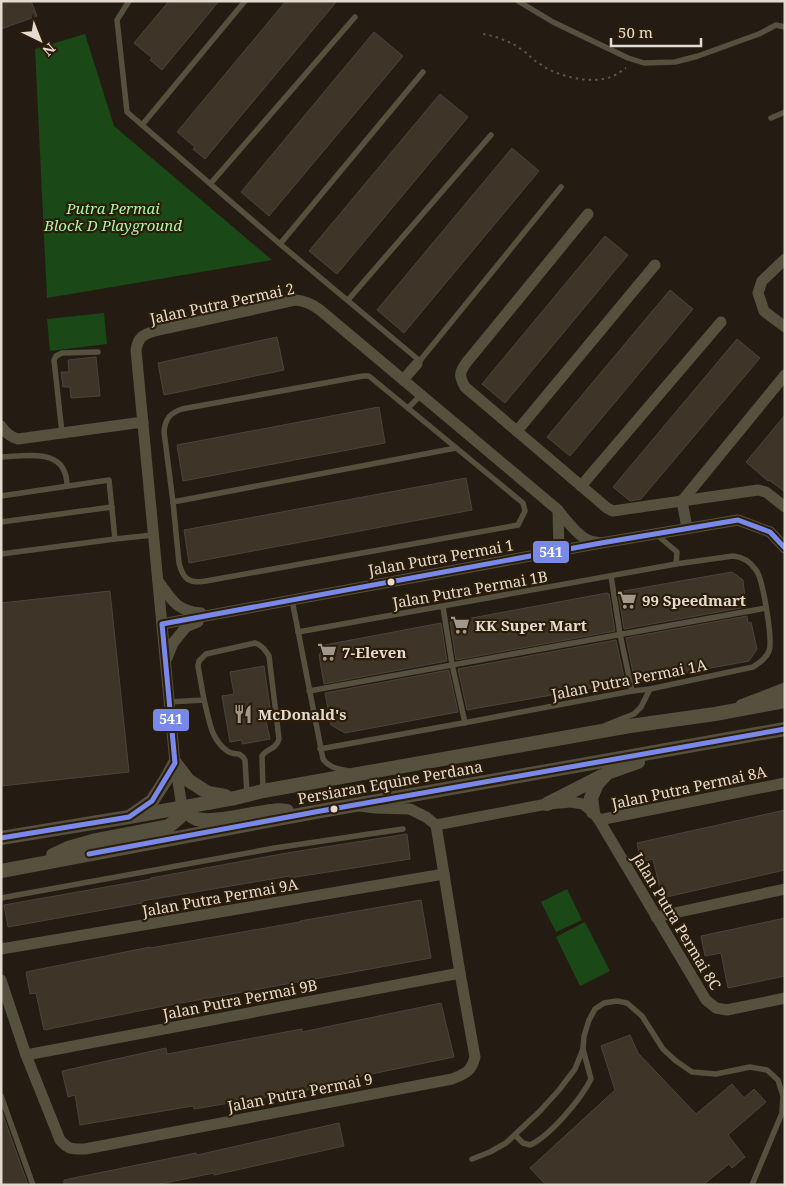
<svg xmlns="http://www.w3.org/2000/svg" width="786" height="1186" font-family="'Noto Serif',serif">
  <rect width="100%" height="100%" fill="#241c13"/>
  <g fill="#1a4816">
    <polygon points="85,34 114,126 272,260 47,298 35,49"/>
    <polygon points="104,313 107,344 50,351 47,319"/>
    <polygon points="567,889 582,920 556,932 541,902"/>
    <polygon points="585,922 610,971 580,986 556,937"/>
  </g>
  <g fill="#3e3428" stroke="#4c443c">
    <polygon points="1,1 31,1 37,16 1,29"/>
    <polygon points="169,1 219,1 162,70 150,60 152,58 134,43"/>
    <polygon points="286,1 337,1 205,159 193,149 195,147 177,132"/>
    <polygon points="374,32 403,56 269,216 241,192"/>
    <polygon points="440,94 468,117 337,274 309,251"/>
    <polygon points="512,148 539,171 404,333 377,310"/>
    <polygon points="605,236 628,255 505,403 482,384"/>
    <polygon points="670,290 693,309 570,456 547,437"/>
    <polygon points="277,337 284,370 164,395 158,363"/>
    <polygon points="737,339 760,358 641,499 630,501 613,487"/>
    <polygon points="96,357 100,396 71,398 70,387 63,387 61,372 69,372 68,360"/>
    <polygon points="379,407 385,443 183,481 177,445"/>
    <polygon points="785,415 785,492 769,480 768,481 746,462"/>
    <polygon points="466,478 472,510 189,563 184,530"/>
    <polygon points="732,572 743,580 746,607 624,629 618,592"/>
    <polygon points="110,591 129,772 1,786 1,603"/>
    <polygon points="607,593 609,594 615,631 456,660 450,622"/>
    <polygon points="747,616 748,623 751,622 757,649 749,661 635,682 626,638"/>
    <polygon points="441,623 447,661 324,684 319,655 325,645"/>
    <polygon points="616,640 625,682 467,710 458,669"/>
    <polygon points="264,666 271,715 265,716 270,739 242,744 242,740 230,742 222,696 234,694 230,672"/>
    <polygon points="449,670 458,712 345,733 331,725 325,693"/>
    <polygon points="785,810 785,870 662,898 653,859 641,862 637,843"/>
    <polygon points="407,834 410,859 290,878 290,876 142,901 142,903 8,927 4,905 151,879 151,878 287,853"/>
    <polygon points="421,900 431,958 159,1007 44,1030 36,993 30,994 26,972 150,947 150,948 300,922 300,921"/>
    <polygon points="785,918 785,976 728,988 721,953 705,956 701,936"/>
    <polygon points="441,1003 454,1057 313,1086 313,1089 194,1109 193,1106 80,1125 75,1095 68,1097 62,1071 166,1048 167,1054 302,1029 302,1032"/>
    <polygon points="630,1035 638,1053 696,1114 732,1084 744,1098 754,1089 766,1102 728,1135 745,1157 732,1168 729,1164 703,1185 546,1185 530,1168 615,1090 601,1046"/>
    <polygon points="1,1112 2,1112 28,1185 1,1185"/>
    <polygon points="339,1123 344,1146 214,1175 214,1173 155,1185 64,1185 64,1180 196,1153 197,1155"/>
  </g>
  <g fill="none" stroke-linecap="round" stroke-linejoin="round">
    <path stroke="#5a5649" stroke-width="2" stroke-dasharray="2.5 4" stroke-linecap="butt" d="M483 34C499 37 512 42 525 52 530 56 534 61 540 64 558 77 593 85 613 76 618 74 622 70 626 68"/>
    <g stroke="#56503f" stroke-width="5.5">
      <polyline points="129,1 117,20 127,112 280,244 420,361"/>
      <polyline points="518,1 553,22 628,58 644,63 675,62 698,56 759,34 776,25 785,27"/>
      <polyline points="771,118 785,112"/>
      <polyline points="142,125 245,1"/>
      <polyline points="211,183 355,17"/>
      <polyline points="280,244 423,72"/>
      <polyline points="348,300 491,135"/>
      <polyline points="418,363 561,187"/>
      <path d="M363 376H369L523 503 525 511 518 525 206 581C189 584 183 579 179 563L173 502 164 432C165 419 170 413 182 409Z"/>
      <polyline points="408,408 421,395"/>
      <polyline points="62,433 54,360 56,356 62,353 98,352"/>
      <path d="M1 457C28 456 67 447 67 486"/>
      <polyline points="1,496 109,480 115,539"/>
      <polyline points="173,502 456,448"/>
      <polyline points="1,522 112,507"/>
      <polyline points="657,535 677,552 676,564"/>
      <polyline points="1,554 115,539 153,535"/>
      <polyline points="611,576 620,634 632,691"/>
      <path d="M292 600 323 759C329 768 339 769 348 771"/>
      <polyline points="443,607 452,664 465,723"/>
      <path d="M298 632 676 564 733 556C743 557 750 561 756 570 763 579 773 640 769 651 766 659 759 663 753 667L650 689 632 691 474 721 320 749"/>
      <polyline points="309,691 766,608"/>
      <path d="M204 700C209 718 210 738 226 750 234 757 240 750 245 760L247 794"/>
      <path d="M169 702 204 700 198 666 199 661 206 654 255 643C262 645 265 650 269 656L279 739C276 750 267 748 262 756L263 790"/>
      <polyline points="606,725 634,714 641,707 650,689"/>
      <polyline points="1,898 275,848 403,829"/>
      <polyline points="583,1049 584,1036 589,1020 595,1009 604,1003 617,1001 627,1003 642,1016 663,1049 676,1061 692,1072 716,1074 750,1067 767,1070 778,1080 783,1096 782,1113 752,1185"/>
      <polyline points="1,1096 33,1185"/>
      <path d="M472 1159 490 1152 506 1143 540 1111 559 1090 575 1069 583 1049 591 1079C581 1099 550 1136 530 1145L523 1143 515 1135"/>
    </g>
    <g stroke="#56503f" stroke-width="11">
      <path d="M588 214 466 363C459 373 459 376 465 387L607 508 613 511 758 490 766 492 785 507"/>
      <polyline points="785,259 762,281 758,293 764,311 785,327"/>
      <polyline points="403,380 417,364"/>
      <path d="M1 426C5 432 10 437 18 439L143 422"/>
      <polyline points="517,431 655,265"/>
      <polyline points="581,486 721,322"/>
      <polyline points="558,510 559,551"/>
      <polyline points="687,528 682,501 785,375"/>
      <path d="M158 581C173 601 175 610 201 613"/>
      <polyline points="162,624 601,543 738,520 770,532 785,548"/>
      <polyline points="167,658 173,643 186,627 198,622"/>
      <polyline points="741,705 785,688"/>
      <polyline points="360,806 375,808 410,809 426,817 436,825"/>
      <path d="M182 807 175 763 136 350C138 337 144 334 155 331L296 300C306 301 312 304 320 310L558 510C565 519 577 535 588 540 592 542 597 542 601 543"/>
      <polyline points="599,820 785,783"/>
      <polyline points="436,825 547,804 571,802 583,804 593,812 599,820 706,1000 716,1008 727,1010 785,998"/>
      <polyline points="656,917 785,889"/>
      <polyline points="1,949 444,874"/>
      <path d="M1 980 26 1055 60 1140C69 1150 72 1149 85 1149L452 1079C466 1073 471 1072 475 1057L460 973 436 825"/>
      <polyline points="26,1055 460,973"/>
    </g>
    <g stroke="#56503f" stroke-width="14">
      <polyline points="547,804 602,776"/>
      <path d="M182 807C187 812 191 817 197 819 213 824 253 813 271 811 276 810 281 810 287 811"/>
      <polyline points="593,812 591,798 597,784 607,773 638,762"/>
      <polyline points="132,815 152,801 165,781 175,763 188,780 208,793 225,796"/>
      <polyline points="1,838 129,817 235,798 263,791 358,774 630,726 715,714 785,701"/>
      <polyline points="53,855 68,848 96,840 169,826 180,817 182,807"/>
      <polyline points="1,871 315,812 785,729"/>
    </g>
    <g stroke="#2c1d0b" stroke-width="9">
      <g id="bus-1">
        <polyline points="1,838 129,817 152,801 175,763 162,624 601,543 738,520 770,532 785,548"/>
        <polyline points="89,854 315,812 785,729"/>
      </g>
    </g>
    <use href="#bus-1" stroke="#7889e9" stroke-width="5"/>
  </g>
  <defs>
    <g id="supermarket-bare" transform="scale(1.5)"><path d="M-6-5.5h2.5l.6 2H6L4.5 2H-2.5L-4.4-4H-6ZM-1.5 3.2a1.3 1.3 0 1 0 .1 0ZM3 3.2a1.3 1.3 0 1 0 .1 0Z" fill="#a1988d" stroke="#2c1d0b" stroke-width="2.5" paint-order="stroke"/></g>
    <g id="restaurant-bare" transform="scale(1.5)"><path d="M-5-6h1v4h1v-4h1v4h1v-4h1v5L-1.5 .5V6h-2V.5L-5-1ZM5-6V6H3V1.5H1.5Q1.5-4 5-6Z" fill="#a1988d" stroke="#2c1d0b" stroke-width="2.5" paint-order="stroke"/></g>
  </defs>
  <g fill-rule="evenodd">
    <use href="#supermarket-bare" x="627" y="600"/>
    <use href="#supermarket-bare" x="460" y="625"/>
    <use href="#supermarket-bare" x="327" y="652"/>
    <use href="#restaurant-bare" x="243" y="714"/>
  </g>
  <g fill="#e4dacf" stroke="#2c1d0b" stroke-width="2">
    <circle cx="391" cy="582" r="4.5"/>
    <circle cx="334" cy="809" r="4.5"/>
  </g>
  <g text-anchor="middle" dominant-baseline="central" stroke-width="4.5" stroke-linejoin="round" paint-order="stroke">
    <g font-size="15" font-style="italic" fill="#a6f79f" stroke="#2c1d0b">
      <text x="113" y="208">Putra Permai<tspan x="113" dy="17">Block D Playground</tspan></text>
    </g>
    <g font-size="15" fill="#e4dacf" stroke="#2c1d0b">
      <text transform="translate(222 303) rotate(-12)">Jalan Putra Permai 2</text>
      <text transform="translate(441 557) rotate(-10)">Jalan Putra Permai 1</text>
      <text transform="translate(470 589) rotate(-10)">Jalan Putra Permai 1B</text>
      <text transform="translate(629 679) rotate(-11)">Jalan Putra Permai 1A</text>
      <text transform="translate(390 782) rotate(-10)">Persiaran Equine Perdana</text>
      <text transform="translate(689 787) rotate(-12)">Jalan Putra Permai 8A</text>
      <text transform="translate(220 897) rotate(-10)">Jalan Putra Permai 9A</text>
      <text transform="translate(677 921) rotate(59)">Jalan Putra Permai 8C</text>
      <text transform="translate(240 999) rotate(-11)">Jalan Putra Permai 9B</text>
      <text transform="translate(300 1092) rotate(-11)">Jalan Putra Permai 9</text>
    </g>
    <g font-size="15" font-weight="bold" fill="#e4dacf" stroke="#2c1d0b" text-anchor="start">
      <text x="642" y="600">99 Speedmart</text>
      <text x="475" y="625">KK Super Mart</text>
      <text x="342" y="652">7-Eleven</text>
      <text x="258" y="714">McDonald's</text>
    </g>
  </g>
  <g stroke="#2c1d0b" stroke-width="2">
    <rect x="532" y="540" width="38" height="24" rx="5" fill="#7889e9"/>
    <rect x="152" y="708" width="38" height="24" rx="5" fill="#7889e9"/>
  </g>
  <g font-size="14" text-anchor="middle" font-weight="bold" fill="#fff">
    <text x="551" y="557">541</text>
    <text x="171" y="724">541</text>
  </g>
  <rect width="786" height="1186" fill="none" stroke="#e4dacf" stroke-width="5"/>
  <g transform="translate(40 40) rotate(137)" stroke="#2c1d0b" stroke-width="4" paint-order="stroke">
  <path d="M0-4L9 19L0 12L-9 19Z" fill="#e4dacf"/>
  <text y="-8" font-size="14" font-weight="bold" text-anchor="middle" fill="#e4dacf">N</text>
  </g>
  <path d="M611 38v8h90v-8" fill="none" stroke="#e4dacf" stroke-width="2.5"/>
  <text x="618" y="38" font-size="15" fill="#e4dacf" stroke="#2c1d0b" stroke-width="4" paint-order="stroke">50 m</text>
</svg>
